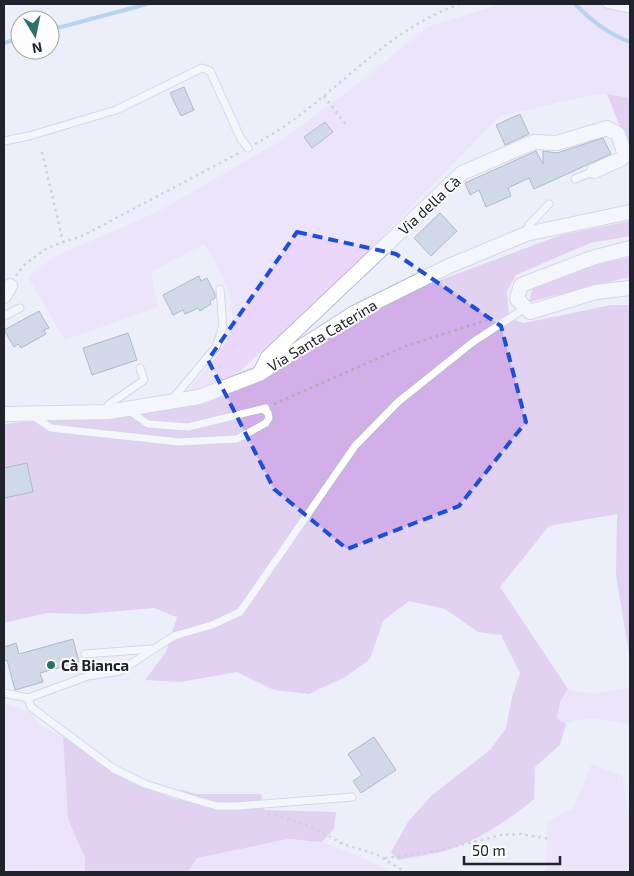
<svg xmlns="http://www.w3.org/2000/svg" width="634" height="876" font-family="'Exo 2',sans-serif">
  <rect width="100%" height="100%" fill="#eceffa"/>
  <g fill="#ebd7fa">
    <path d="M501 4H623L630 6V98L607 94 591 95 500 116 340 280 238 373 183 395C198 378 215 361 226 341 244 310 220 270 204 244L151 272 158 307 65 340 28 277 54 257 157 212 279 142 359 83 427 27Z"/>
    <path d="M630 687V726C609 719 587 715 566 724L557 718 560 702 568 689C589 696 608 692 630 687Z"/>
    <polygon points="4,703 31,712 41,726 63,737 68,819 85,859 85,872 4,872"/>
    <polygon points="592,764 622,776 630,819 630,872 546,872 547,822 573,808"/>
    <polygon points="288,839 322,842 354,854 392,872 189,872 197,858"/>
  </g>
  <g fill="#d2afe9">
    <polygon points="607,94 630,98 630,152"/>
    <path d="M630 221V236L590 243 516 275 507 291 509 318 524 323 611 305H630V660L616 575 617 514 549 526 500 587 568 689 560 702 557 718 566 724 560 745 535 767 534 799C509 820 479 840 448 850 432 855 415 856 398 860L391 852 408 822 431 796 490 750 506 728 512 697 520 673 501 635 478 632 445 609 409 601 383 621 370 659 347 676 309 694 274 690 237 672 180 682 145 680 166 652 177 617 154 608 85 614 47 613 4 623V424L60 418 261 380 366 314 422 287 561 235Z"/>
    <polygon points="630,257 630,277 529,302 533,287 575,270"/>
    <polygon points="63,737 132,783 177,800 182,790 196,794 261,794 264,810 336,812 334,829 322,842 288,839 197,858 188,872 85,872 85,858 68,819"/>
  </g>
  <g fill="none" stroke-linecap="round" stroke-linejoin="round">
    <g stroke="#74b3dc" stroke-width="4">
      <path d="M575 4C593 22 607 33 630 42"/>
      <polyline points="50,30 147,4"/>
      <polyline points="4,43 20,38"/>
    </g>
  </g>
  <g fill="#aebed5" stroke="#68778c">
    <polygon points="184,87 194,110 181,116 170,93"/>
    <polygon points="520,114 529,134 505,145 496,125"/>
    <polygon points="325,122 333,132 312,148 304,137"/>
    <polygon points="603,138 611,154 534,189 529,178 508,188 511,196 486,207 479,190 470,195 465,183 536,151 543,164 543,151 557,153"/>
    <polygon points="440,213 457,231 431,256 414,238"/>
    <polygon points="199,276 201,281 207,278 215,294 215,298 210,301 211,304 200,311 198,308 185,314 183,310 173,315 163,295"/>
    <polygon points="39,311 49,328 44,330 46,334 21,348 18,344 14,347 4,330"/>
    <polygon points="128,333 137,360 92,375 83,348"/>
    <polygon points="27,463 33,492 4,498 4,468"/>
    <polygon points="73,639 79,662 40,673 43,682 15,690 7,660 4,661 4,647 16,643 19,654"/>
    <polygon points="374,737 396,770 361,793 353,781 362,775 348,754"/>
  </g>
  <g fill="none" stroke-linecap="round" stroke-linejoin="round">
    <g stroke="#b5bbd5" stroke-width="9">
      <g id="lane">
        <polyline points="607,4 630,9"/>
        <polyline points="4,141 29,136 116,110 202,68 210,71 241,139 248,148"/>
        <polyline points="575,179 594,171"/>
        <polyline points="526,234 529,225 549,204"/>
        <polyline points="4,316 20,308"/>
        <polyline points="170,402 216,347 223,326 220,289"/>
        <polyline points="128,410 148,424 188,427 266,408"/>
        <polyline points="108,412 108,405 144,380 140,368"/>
        <polyline points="33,416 51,428 179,442 237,439 266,423 269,418 268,413 263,409"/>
        <polyline points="85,654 151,649"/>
        <polyline points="4,693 28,698"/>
        <polyline points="352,797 238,806 217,806 189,798 145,784 114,769 31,707 28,698 88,676 120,671 174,636 212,625 240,612 355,446 398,402 473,342 525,308"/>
      </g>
    </g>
    <g stroke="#b5bbd5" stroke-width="16">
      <g id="street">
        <polyline points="630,248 592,258 521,285 517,299 530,312 596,292 630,288"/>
        <polyline points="4,296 10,286"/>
        <polyline points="261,371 268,357 462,173 534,142 557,143 607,128 618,134 625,155 621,159 594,171"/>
        <polyline points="4,414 108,412 199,397 259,374 354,313 449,266 526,234 630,212"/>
      </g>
    </g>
    <g stroke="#abadb8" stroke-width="2.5" stroke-dasharray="2.5 4" stroke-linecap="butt">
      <polyline points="324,96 347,126"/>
      <path d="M255 144C329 105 379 32 460 4"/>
      <polyline points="42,152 63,242"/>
      <polyline points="16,276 23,266 47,248 84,235 239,153"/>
      <polyline points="274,404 406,346 490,319"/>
      <polyline points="268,814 289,819 318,830 343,844 376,854 405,872"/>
      <polyline points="385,858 436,851 501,835 520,834 550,839"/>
    </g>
    <use href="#lane" stroke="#fff" stroke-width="7"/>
    <use href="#street" stroke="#fff" stroke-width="14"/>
  </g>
  <path d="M0 0H634V876H0ZM297 232 396 254 501 326 526 422 459 506 347 549 274 489 208 360Z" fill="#eceffa" fill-opacity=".55" fill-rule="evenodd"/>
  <path fill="none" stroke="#1d4ed8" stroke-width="4" stroke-dasharray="10 6" stroke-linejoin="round" d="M297 232 396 254 501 326 526 422 459 506 347 549 274 489 208 360Z"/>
  <circle fill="#2b7269" stroke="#fdfdfd" stroke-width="2" cx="51" cy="665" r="5"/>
  <g text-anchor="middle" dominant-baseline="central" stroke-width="4" stroke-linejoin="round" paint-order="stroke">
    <g font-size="15" fill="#20222c" stroke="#fdfdfd">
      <text transform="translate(429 205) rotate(-43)">Via della Cà</text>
      <text transform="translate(322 335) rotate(-31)">Via Santa Caterina</text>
    </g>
    <g font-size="15" font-weight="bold" fill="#20222c" stroke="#fdfdfd" text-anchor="start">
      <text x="61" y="665">Cà Bianca</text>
    </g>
  </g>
  <rect width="634" height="876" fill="none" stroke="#20222c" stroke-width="10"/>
  <g transform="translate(35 35) rotate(170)"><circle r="24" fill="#fdfdfd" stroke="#a5a5a9"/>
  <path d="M0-4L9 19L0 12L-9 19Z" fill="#2b7269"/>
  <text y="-8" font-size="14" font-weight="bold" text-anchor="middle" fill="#20222c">N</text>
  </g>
  <path d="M464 856v8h96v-8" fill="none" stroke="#20222c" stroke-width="2.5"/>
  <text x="472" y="856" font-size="15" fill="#20222c" stroke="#fdfdfd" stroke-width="4" paint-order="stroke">50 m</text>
</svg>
